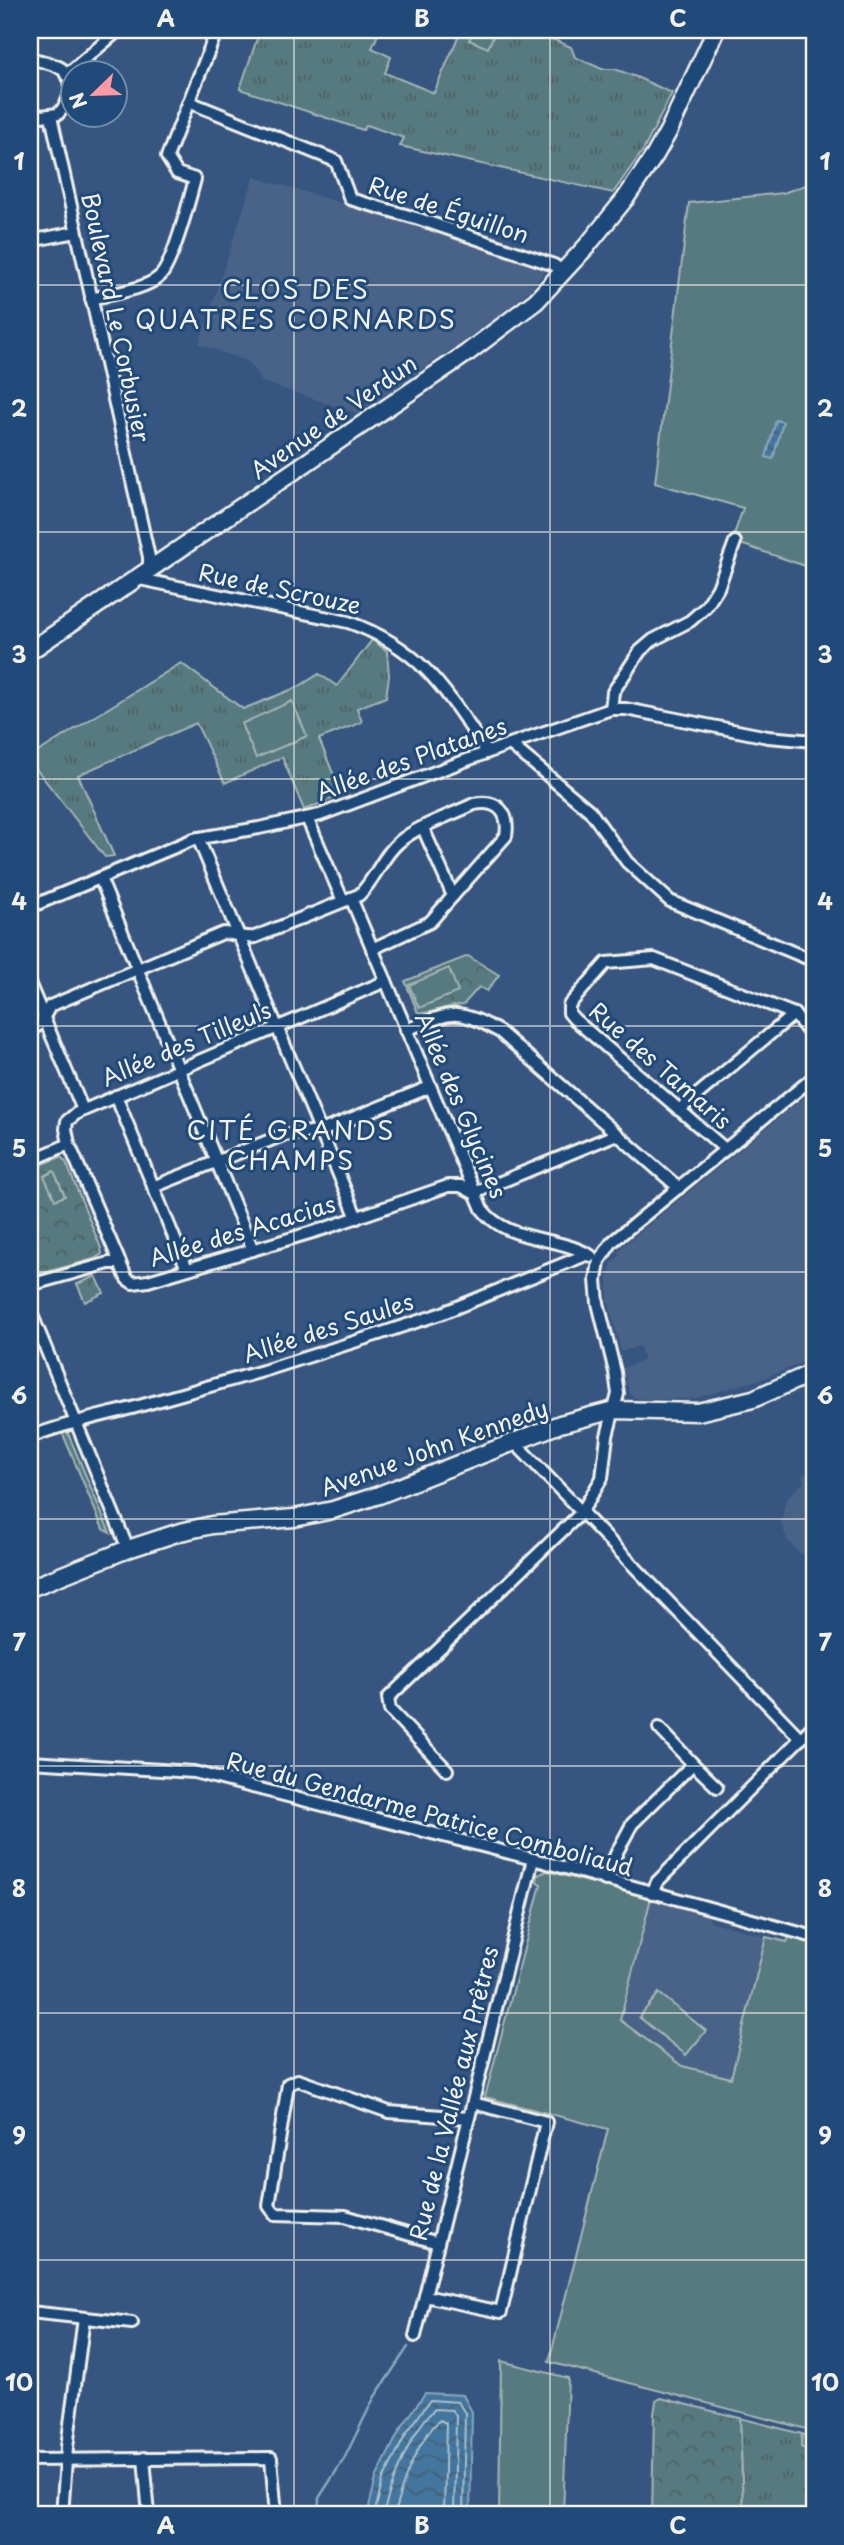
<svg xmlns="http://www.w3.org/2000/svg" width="844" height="2545" font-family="'Playpen Sans',sans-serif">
  <defs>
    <pattern id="grass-tufts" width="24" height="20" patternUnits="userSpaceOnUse" patternTransform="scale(1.75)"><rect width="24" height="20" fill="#577a7f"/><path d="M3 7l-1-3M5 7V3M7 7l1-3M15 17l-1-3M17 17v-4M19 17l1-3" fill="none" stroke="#506162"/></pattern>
    <pattern id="forest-crowns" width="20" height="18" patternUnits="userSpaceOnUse" patternTransform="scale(1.75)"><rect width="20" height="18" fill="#577a7f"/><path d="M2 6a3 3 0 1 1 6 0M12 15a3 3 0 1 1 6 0" fill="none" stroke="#506162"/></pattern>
    <pattern id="water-waves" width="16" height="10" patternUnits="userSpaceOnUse" patternTransform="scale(1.75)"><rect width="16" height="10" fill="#42769f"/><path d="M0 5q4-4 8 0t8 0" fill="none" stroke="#465f72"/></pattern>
  </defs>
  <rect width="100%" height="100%" fill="#365681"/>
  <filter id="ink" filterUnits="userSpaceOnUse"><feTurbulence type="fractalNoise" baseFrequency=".0143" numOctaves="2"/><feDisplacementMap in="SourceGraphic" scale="14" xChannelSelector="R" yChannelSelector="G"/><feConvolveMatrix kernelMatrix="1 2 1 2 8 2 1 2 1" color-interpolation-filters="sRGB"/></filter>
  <g filter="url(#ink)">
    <g fill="#496288">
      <polygon points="254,177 381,215 548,268 529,291 496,319 357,413 262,382 249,362 199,344"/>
      <polygon points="814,1089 814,1358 764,1378 693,1399 637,1399 630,1394 623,1368 644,1360 639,1346 621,1352 608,1299 608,1277 612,1263 621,1255 617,1253 623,1246"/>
      <polygon points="814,1471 814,1557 800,1553 788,1541 781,1523 786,1499 804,1482 802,1475"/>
      <polygon points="651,1898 709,1913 709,1921 766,1937 731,2078 682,2066 620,2021"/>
    </g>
    <g fill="url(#grass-tufts)" stroke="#a6b6b4" stroke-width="2">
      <polygon points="260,30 380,30 372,48 391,57 385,73 434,93 461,30 531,30 571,47 575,57 602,69 615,69 636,77 672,93 644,149 613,193 400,146 404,138 367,125 363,130 240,89"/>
      <polygon points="372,640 387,651 389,676 386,697 357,708 362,722 319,739 342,795 304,810 282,757 225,783 196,723 78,775 114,856 105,857 30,761 30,757 181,663 243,709 298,687 319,674 337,686"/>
      <polygon points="67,1431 110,1533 103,1529 62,1432"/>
      <polygon points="740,2418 802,2434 801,2447 814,2453 812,2515 743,2515"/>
    </g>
    <g fill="url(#forest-crowns)" stroke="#a6b6b4" stroke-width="2">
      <path d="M468 956 499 975 487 991 479 987 463 1005C446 1005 430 1015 418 1013L405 981Z"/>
      <polygon points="61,1157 66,1162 101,1248 102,1254 94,1259 31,1276 30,1169"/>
      <polygon points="96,1276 104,1293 85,1302 77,1284"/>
      <polygon points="661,2398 740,2418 743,2515 652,2515 654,2414 656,2401"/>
      <polygon points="802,2434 814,2438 814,2453 801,2447"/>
    </g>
    <g fill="#577a7f" stroke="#a6b6b4" stroke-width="2">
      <polygon points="474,30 496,30 488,48 469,40"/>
      <polygon points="814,182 814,569 732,541 743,508 655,483 689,203 783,193"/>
      <polygon points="292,701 307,736 256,758 241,724"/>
      <polygon points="449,968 458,992 419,1008 409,985"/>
      <polygon points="54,1171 65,1196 55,1200 44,1176"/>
      <polygon points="547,1871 651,1898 620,2020 682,2066 731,2078 766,1937 787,1942 790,1935 814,1941 814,2431 549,2362 608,2129 485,2097 541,1884 537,1882 538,1875"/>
      <polygon points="659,1993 706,2031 686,2055 639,2017"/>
      <polygon points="501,2361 568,2378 563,2515 499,2515"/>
    </g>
    <g fill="url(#water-waves)" stroke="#89a7bc" stroke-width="2">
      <polygon points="776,420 783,422 773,459 766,457"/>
      <polygon points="425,2393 463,2395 472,2412 470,2515 367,2515 376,2478 400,2430"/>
    </g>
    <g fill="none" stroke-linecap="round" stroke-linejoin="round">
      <g stroke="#adc0cb" stroke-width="2">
        <polyline points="374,2515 383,2480 406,2434 430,2400 458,2402 465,2413 463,2515"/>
        <path d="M383 2515C391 2484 410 2431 435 2409L452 2410 456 2416 454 2515"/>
        <path d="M394 2515C401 2486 417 2440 440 2420L446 2423 444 2515"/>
      </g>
      <polyline stroke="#89a7bc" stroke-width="2.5" points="318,2515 319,2498 344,2459 374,2398 408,2347"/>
      <g stroke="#f4f1e8" stroke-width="16">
        <g id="minor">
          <path d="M30 58C39 61 54 63 62 69 77 82 70 102 58 114L41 116 30 112"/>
          <polyline points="66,75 119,30"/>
          <polyline points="189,102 336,161 350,199 419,219 554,265 564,272"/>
          <polyline points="51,116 149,557 149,569"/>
          <polyline points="30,241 76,232"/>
          <path d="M91 299C110 294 144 290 159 277 172 267 190 198 195 179L177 173 167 157 217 30"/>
          <path d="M135 578 348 622C422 648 446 691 487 752"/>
          <polyline points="611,709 613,692 640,651 653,640 690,621 706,607 718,588 735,542"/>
          <polyline points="510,744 590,811 627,862 670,901 814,961"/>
          <polyline points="307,818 343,901"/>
          <polyline points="423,828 453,896"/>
          <polyline points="198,838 357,1218"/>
          <polyline points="100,878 253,1250"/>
          <path d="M351 898 482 1209C507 1243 557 1235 591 1256"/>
          <polyline points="30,907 194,839 259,828 320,815 510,744 611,709 626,709 768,737 814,741"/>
          <polyline points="30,985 83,1110"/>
          <path d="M406 1030C452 1012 456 1007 500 1032L679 1188"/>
          <path d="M30 1031 40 1024 50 1006 223 933C235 933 243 939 255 937L359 895C375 880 382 856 399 842 417 826 452 815 474 804 497 799 510 812 506 836L430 922 372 949"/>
          <polyline points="116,1096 187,1269"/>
          <polyline points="679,1110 794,1014"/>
          <polyline points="69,1144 120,1263"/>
          <polyline points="725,1149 574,1019 569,1013 569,1005 606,963 654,959 794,1014 814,1039"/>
          <polyline points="30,1161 69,1144 66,1129 67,1121 77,1113 386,981"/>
          <polyline points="153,1187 283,1135 321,1131 430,1087"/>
          <polyline points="30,1285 109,1263 120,1263 127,1279 133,1283 148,1281 326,1228 448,1186 461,1186 474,1193 617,1134"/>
          <polyline points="30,1310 128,1549"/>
          <path d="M30 1437C63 1424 97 1417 132 1408L263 1371 379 1334 440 1314 588 1254"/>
          <polyline points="514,1442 801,1739"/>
          <polyline points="30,1762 194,1772 533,1859 814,1937"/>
          <polyline points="693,1764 717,1787"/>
          <polyline points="447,1770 390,1710 388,1698 581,1513 602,1478 607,1436 618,1394 615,1372 598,1303 596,1280 599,1261 612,1242 814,1077"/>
          <polyline points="605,1880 617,1852 632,1824 693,1764 659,1728"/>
          <polyline points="652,1893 657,1882 814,1725"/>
          <polyline points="438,2243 345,2216 275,2214 269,2206 288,2084 298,2080 389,2112 468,2118"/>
          <polyline points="425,2296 501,2312 546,2122 473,2103"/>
          <polyline points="30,2312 132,2323"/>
          <polyline points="415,2336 533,1859"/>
          <polyline points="144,2458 149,2515"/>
          <polyline points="30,2460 271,2458 276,2515"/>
          <polyline points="62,2515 67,2447 84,2318"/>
        </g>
      </g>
      <g stroke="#f4f1e8" stroke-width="21">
        <g id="secondary">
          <polyline points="30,651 467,353 536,301 586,247 625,199 655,155 669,130 716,30"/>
          <polyline points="30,1588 128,1549 180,1532 212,1525 294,1518 333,1510 379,1495 560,1424 614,1410 698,1412 753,1399 814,1372"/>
        </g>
      </g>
      <use href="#minor" stroke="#1f4a7a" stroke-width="10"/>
      <use href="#secondary" stroke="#1f4a7a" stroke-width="16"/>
    </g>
  </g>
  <path fill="none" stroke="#f4f1e8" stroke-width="2" stroke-opacity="0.55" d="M294 30V2515M550 30V2515M30 285H814M30 532H814M30 779H814M30 1026H814M30 1272H814M30 1519H814M30 1766H814M30 2013H814M30 2260H814"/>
  <g text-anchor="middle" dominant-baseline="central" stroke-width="6" stroke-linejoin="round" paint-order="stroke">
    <g font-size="23" fill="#f4f1e8" stroke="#1f4a7a">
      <text transform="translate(449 209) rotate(18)">Rue de Éguillon</text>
      <text transform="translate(117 317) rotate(78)">Boulevard Le Corbusier</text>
      <text transform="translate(333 416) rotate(-35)">Avenue de Verdun</text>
      <text transform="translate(280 588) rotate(12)">Rue de Scrouze</text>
      <text transform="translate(411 758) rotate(-20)">Allée des Platanes</text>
      <text transform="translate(186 1043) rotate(-23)">Allée des Tilleuls</text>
      <text transform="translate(661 1065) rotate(41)">Rue des Tamaris</text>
      <text transform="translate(462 1105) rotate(67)">Allée des Glycines</text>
      <text transform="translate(242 1230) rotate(-17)">Allée des Acacias</text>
      <text transform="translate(328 1327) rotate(-18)">Allée des Saules</text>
      <text transform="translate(434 1447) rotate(-20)">Avenue John Kennedy</text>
      <text transform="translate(430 1813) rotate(15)">Rue du Gendarme Patrice Comboliaud</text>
      <text transform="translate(453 2093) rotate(-76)">Rue de la Vallée aux Prêtres</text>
    </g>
    <g font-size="26" letter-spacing="2" fill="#f4f1e8" stroke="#1f4a7a">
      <text x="296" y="288">CLOS DES<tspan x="296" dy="30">QUATRES CORNARDS</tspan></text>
      <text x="291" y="1129">CITÉ GRANDS<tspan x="291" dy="30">CHAMPS</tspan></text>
    </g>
  </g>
  <rect width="844" height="2545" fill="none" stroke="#1f4a7a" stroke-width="77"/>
  <g transform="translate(94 94) rotate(247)"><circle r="33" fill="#1f4a7a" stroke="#748da6" stroke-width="2"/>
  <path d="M0-5L12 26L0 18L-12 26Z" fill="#ff9aa2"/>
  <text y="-10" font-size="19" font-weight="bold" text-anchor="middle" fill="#f4f1e8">N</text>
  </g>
  <rect x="38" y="38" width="768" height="2468" fill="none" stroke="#f4f1e8" stroke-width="2.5"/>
  <g font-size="23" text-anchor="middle" font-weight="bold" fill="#f4f1e8">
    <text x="166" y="27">A</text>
    <text x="422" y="27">B</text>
    <text x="678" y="27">C</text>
    <text x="19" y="170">1</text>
    <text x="825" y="170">1</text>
    <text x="19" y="417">2</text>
    <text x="825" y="417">2</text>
    <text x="19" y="663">3</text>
    <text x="825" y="663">3</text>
    <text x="19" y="910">4</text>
    <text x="825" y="910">4</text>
    <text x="19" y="1157">5</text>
    <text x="825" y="1157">5</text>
    <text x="19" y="1404">6</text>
    <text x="825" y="1404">6</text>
    <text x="19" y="1651">7</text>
    <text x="825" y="1651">7</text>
    <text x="19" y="1897">8</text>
    <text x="825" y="1897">8</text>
    <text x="19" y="2144">9</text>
    <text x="825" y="2144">9</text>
    <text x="19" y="2391">10</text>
    <text x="825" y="2391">10</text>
    <text x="166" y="2534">A</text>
    <text x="422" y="2534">B</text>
    <text x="678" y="2534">C</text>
  </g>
</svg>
